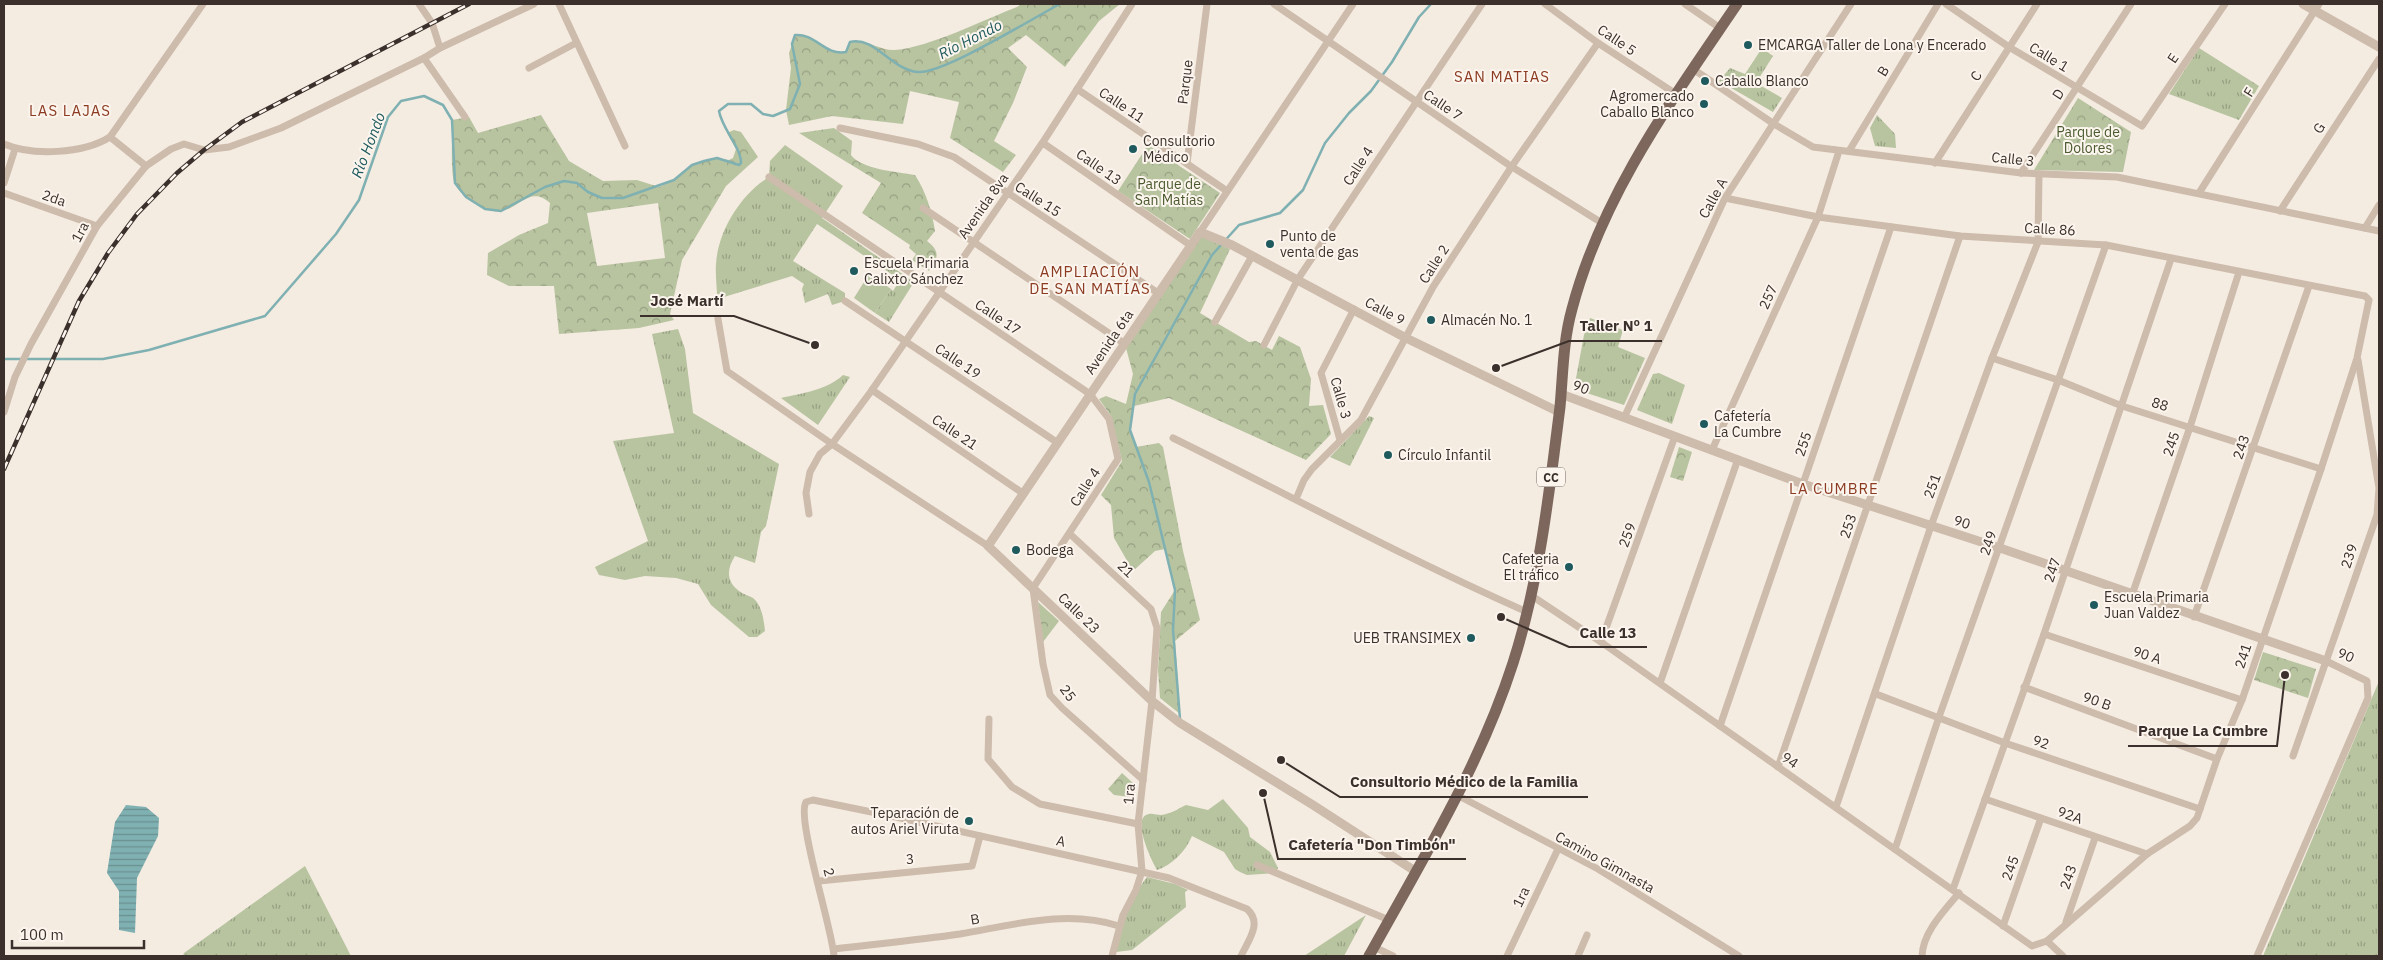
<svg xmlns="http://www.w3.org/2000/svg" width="2383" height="960" font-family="'IBM Plex Sans',sans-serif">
  <defs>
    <pattern id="grass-tufts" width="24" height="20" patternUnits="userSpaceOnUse" patternTransform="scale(1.25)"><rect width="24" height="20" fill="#b8c4a0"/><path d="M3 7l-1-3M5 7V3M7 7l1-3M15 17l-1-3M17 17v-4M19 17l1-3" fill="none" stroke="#97a083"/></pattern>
    <pattern id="forest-crowns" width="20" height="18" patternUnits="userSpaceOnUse" patternTransform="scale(1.25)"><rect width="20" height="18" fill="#b8c4a0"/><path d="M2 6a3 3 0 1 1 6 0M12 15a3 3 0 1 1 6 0" fill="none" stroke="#97a083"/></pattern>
    <pattern id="water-rules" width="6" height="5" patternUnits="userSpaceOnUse" patternTransform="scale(1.25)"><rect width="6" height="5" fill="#7fb0b2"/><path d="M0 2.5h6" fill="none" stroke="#699091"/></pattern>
  </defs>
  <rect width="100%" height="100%" fill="#f4ebe1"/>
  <g fill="url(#grass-tufts)">
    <polygon points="1762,48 1773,56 1756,83 1782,98 1773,112 1719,81 1730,68 1745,74"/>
    <polygon points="2199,48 2259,86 2239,120 2169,94"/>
    <polygon points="1877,115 1895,134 1896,148 1875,146 1870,128"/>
    <path d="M785 145 843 186 822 218 914 282 889 322 875 313 891 289 893 291 900 280 817 224 793 261 845 293V301L832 305 828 294 805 303 802 289 804 284 792 276 724 297 717 307C718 292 715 278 716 264 718 231 741 194 769 177L770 161Z"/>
    <polygon points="1590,318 1623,330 1618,347 1645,358 1624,405 1574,389 1584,335"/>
    <path d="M678 329 685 349 693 413 779 464 766 526 761 532 755 563 735 556C726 570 726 583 742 593 745 595 750 596 753 598 762 605 764 621 765 631L757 637H749L711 605 698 584 676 578 645 576 625 580 599 575 595 567 648 541 613 441 674 433 652 334Z"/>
    <polygon points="1659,373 1685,385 1672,424 1637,410 1653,374"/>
    <path d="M843 375 850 377 818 425 781 398C803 393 827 390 843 375Z"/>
    <polygon points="1369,416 1374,418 1350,466 1330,457"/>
    <polygon points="2379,681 2379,956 2263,956"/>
    <path d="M1223 799 1248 828 1250 837 1270 852 1278 868 1275 873 1247 875 1240 872 1235 869 1224 852 1192 836C1186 851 1172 865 1157 870 1152 861 1130 817 1149 814 1152 813 1157 815 1161 815 1170 814 1178 809 1186 805L1208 810Z"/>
    <polygon points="305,866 351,956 183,956 184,953"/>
    <path d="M1147 877 1175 884 1188 890 1185 892 1186 907 1132 950 1116 952C1121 926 1130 898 1147 877Z"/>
    <polygon points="1366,915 1344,956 1304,956"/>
  </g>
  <g fill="url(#forest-crowns)" fill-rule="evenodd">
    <path d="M1019 4H1120L1099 21 1065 67 1026 35 1008 48 1027 67 1013 103 994 141 1016 155 1003 172 950 138 959 102 910 91 903 124 832 116 789 125 786 110 791 68 789 53 795 36C815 33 825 56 846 52L850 42C866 38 880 51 895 50 930 47 985 19 1019 6Z"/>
    <polygon points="2078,98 2131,132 2123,172 2034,170"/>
    <path d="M541 115 569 161 603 181 637 180 659 187 674 180 692 165 717 158 729 160 733 158 736 149 727 133 734 130 741 132 758 157 726 186 682 260 670 314 674 320 639 328 559 334 554 286H509L487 275 488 253 519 235 548 223 550 203C530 185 520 208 501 211 486 214 459 196 454 182 450 166 453 137 452 120L469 117 478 133ZM658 203 665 258 597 266 587 213Z"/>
    <path d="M834 128 852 141 851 155C861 169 897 172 915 175 926 192 932 211 935 231L927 241C941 252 938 258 929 271L912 260 916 254 909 248 910 245 862 213 881 183 799 133Z"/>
    <polygon points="1148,145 1220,193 1190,239 1118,191"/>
    <polygon points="1200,236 1230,249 1200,313 1249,342 1256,341 1272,350 1279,336 1300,347 1311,379 1309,406 1323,405 1331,434 1306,460 1169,398 1134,406 1130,430 1136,447 1159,443 1163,447 1183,551 1200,620 1175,641 1180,714 1160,698 1158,670 1161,612 1175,590 1165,549 1155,551 1133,571 1114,538 1111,505 1101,495 1122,461 1111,416 1099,399 1106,396 1126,404 1133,374 1126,348"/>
    <polygon points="1679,447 1692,452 1683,481 1670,477"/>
    <polygon points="1038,602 1059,621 1043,642"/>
    <polygon points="2263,652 2316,669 2308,698 2254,680"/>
    <polygon points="1122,773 1133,783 1131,797 1114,795 1108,789"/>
  </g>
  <polygon fill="#b8c4a0" points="869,274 891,289 875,313 854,298"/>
  <polygon fill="url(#water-rules)" points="126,805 146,807 159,818 158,836 137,878 135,933 119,930 119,891 107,873 115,822"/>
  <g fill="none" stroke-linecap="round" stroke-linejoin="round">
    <g stroke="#7fb0b2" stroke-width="2.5">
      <path d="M4 359H103L149 350 265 316 336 234 359 200 388 117 401 101 424 96 443 105 452 120 455 183 466 197 485 209 501 211 545 187 564 181 577 183 588 192 602 198H623L674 180 692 165 704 161 717 158 739 165 741 163C741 147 722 129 719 111L728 104H751L763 114 773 116 790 109 800 84 792 44 795 35C815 33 825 56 846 52L850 42C875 36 891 70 918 72 943 74 1033 18 1060 4"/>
      <polyline points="1180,719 1173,630 1175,590 1149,482 1130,430 1135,394 1212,255 1239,225 1280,213 1303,190 1325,143 1349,113 1371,91 1392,62 1419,17 1431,4"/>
    </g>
    <g stroke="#cdbbac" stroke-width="7">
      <polyline points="419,4 432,23 440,48"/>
      <polyline points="559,4 625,146"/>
      <polyline points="1274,4 1509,165 1602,223"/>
      <polyline points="1545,4 1598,43 1676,94"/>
      <polyline points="1685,4 1720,28"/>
      <polyline points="1946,4 2009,47 2142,126 2225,4"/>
      <polyline points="424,58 465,117"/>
      <polyline points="529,68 576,43"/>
      <polyline points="1693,69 1774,124 1813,147 2021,173 2117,177 2379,231"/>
      <polyline points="1077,89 1227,191"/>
      <polyline points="840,128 918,144 954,157 1158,293"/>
      <polyline points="110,137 146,166"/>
      <polyline points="1043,143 1190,245"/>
      <path d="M4 144C32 156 83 154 110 137L203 4"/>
      <polyline points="1849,151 1938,4"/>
      <polyline points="1187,163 1207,4"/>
      <polyline points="1935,163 2037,4"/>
      <polyline points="2021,173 2131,4"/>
      <polyline points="769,177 1090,394 1109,419 1118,459 1033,588 1034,596 1043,664 1050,695 1062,708 1143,780"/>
      <polyline points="4,183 15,149"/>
      <polyline points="4,193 97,226"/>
      <polyline points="2199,193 2319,4"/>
      <polyline points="923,208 1125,344"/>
      <polyline points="2280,211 2379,59"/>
      <polyline points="2365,228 2379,205"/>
      <polyline points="1200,232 1353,4"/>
      <polyline points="845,301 1058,443"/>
      <polyline points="718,319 727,371 832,444 988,546"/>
      <polyline points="1215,322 1252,256"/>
      <polyline points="1264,345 1298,279 1482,4"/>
      <polyline points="1992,358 2058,380 2122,406 2321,469"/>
      <polyline points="872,390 1024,494"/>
      <polyline points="4,412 15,377 31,344 97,226 146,166 171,149 184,144 204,150 229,147 281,128 424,58 440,48 534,4"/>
      <polyline points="1624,418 1725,198 1851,4"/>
      <path d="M1173 438C1291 496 1407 559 1527 612"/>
      <polyline points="1340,440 1321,373 1354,309"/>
      <polyline points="1712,450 1818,217 1839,151"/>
      <polyline points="1296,499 1304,480 1312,469 1361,420 1433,287 1512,166 1598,43"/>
      <polyline points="809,514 806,493 810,472 820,454 832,444 872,390 1045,139 1132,4"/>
      <polyline points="1070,534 1151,609 1157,628 1152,701 1138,824 1142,871 1136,890 1123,915 1112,956"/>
      <polyline points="2132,595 2190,427 2239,272"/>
      <polyline points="1532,596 1601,642 2032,946 2047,941 2147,854 2190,826 2197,818 2217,759 2242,700 2321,469 2357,358 2369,300 2365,296 2106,245 1960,236 1818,217 1725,198"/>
      <polyline points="2194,617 2309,286"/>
      <polyline points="2044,634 2242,700"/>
      <polyline points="1601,642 1675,436"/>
      <polyline points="1660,683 1738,459"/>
      <polyline points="2024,687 2217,759"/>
      <polyline points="1876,694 2005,743 2200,809"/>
      <polyline points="989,719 988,759 1012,787 1040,804 1138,824"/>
      <polyline points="1720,726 1891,227"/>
      <polyline points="2293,756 2377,515 2379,488 2358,360"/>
      <polyline points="1778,767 1960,236"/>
      <polyline points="1457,795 1598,869 1739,956"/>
      <polyline points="1985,799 2147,854"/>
      <polyline points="1836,807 1931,526 1992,358 2038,242 2039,174"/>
      <polyline points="1895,849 1939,717 2106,245"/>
      <polyline points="1257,865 1389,920"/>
      <polyline points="819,881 972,866 980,836"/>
      <polyline points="1953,889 2044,634 2171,259"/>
      <polyline points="2066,922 2095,838"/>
      <polyline points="2003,926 2041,818"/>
      <polyline points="2047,941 2063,956"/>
      <polyline points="1374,947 1393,956"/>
      <path d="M834 949C876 944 918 940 960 934 1013 925 1066 909 1119 926"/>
      <path d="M834 956C832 928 796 818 806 802L813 800 896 817 1169 878 1247 909C1263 923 1248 941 1241 956"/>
      <polyline points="1507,956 1558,849"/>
      <polyline points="1578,956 1587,935"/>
      <path d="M1922 956C1923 932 1944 911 1959 893"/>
      <polyline points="2257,956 2368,698 2367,681 2326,661"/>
    </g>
    <g stroke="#cdbbac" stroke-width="9">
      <polyline points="2303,4 2379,47"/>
      <polyline points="1561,394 1803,484 2000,548 2326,661"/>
      <polyline points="1415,871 1313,805 1180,723 1152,701 988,546 1200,232 1232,245 1406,338 1559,412"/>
    </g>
    <path stroke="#7d675c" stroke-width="11" d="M1369 956C1421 862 1480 766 1513 663 1540 579 1549 493 1560 407 1563 374 1563 341 1572 309 1602 195 1672 100 1737 4"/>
    <g stroke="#3b302b" stroke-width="4.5">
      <polyline id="rail" points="4,469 79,301 108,253 137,214 177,173 204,150 242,122 469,4"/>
    </g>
    <use href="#rail" stroke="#fbf5ee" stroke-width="2.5" stroke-dasharray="8" stroke-linecap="butt"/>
  </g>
  <g fill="#1f5a5e" stroke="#fbf5ee" stroke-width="2">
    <circle cx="1748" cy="45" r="5"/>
    <circle cx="1705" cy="81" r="5"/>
    <circle cx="1704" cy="104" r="5"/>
    <circle cx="1133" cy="149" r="5"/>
    <circle cx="1270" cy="244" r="5"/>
    <circle cx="854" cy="271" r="5"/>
    <circle cx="1431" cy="320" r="5"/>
    <circle cx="1704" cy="424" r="5"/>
    <circle cx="1388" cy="455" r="5"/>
    <circle cx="1016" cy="550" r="5"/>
    <circle cx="1569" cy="567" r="5"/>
    <circle cx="2094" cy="605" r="5"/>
    <circle cx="1471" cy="638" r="5"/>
    <circle cx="969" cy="821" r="5"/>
  </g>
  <g text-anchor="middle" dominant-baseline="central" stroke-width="4" stroke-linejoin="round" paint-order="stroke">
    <rect fill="#fbf5ee" stroke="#756b66" stroke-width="1" x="1537" y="467.5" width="28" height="19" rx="4"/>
    <g font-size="12" font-weight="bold" fill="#3b302b">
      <text x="1551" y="477">CC</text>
    </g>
    <g font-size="14" fill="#3b302b" stroke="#fbf5ee">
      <text transform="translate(1617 40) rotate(34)">Calle 5</text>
      <text transform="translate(2049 57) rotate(31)">Calle 1</text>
      <text transform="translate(2173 58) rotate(-56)">E</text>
      <text transform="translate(1883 71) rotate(-59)">B</text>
      <text transform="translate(1976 76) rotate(-57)">C</text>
      <text transform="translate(1185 82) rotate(-83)">Parque</text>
      <text transform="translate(2249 92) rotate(-58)">F</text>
      <text transform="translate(2058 94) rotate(-57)">D</text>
      <text transform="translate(1122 105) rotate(34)">Calle 11</text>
      <text transform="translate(1443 105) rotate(34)">Calle 7</text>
      <text transform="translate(2319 128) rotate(-57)">G</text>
      <text transform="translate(2013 159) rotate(6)">Calle 3</text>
      <text transform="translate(1358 166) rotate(-57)">Calle 4</text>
      <text transform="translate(1099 167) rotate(35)">Calle 13</text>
      <text transform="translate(54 198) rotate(19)">2da</text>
      <text transform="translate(1713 198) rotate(-61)">Calle A</text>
      <text transform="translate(1038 199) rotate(33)">Calle 15</text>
      <text transform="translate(983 206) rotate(-55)">Avenida 8va</text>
      <text transform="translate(2050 229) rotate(3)">Calle 86</text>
      <text transform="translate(80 232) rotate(-62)">1ra</text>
      <text transform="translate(1434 264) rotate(-57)">Calle 2</text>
      <text transform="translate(1768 297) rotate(-66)">257</text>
      <text transform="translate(1385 311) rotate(28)">Calle 9</text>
      <text transform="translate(998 317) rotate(34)">Calle 17</text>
      <text transform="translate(1109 342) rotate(-56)">Avenida 6ta</text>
      <text transform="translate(958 361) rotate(34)">Calle 19</text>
      <text transform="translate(1581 387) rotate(21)">90</text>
      <text transform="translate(1341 398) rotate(74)">Calle 3</text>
      <text transform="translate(2160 404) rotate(18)">88</text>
      <text transform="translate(955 432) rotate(34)">Calle 21</text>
      <text transform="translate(1803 444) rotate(-71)">255</text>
      <text transform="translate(2171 444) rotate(-71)">245</text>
      <text transform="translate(2241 447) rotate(-71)">243</text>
      <text transform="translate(1932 486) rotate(-70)">251</text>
      <text transform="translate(1085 487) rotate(-57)">Calle 4</text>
      <text transform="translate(1962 522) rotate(18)">90</text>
      <text transform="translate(1848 526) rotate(-71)">253</text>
      <text transform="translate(1627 535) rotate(-70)">259</text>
      <text transform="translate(1988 543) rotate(-71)">249</text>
      <text transform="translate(2349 556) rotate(-71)">239</text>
      <text transform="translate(1126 569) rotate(43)">21</text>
      <text transform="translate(2052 570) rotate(-71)">247</text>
      <text transform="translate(1079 613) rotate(44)">Calle 23</text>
      <text transform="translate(2147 655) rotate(18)">90 A</text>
      <text transform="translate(2346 655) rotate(24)">90</text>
      <text transform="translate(2243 656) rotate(-72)">241</text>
      <text transform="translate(1068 693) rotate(53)">25</text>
      <text transform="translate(2097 701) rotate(20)">90 B</text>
      <text transform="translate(2041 742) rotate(19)">92</text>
      <text transform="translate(1790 760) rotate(34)">94</text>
      <text transform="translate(1129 794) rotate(-84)">1ra</text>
      <text transform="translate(2070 815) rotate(20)">92A</text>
      <text transform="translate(1061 841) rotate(12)">A</text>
      <text transform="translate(910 859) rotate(-5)">3</text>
      <text transform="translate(1605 862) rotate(29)">Camino Gimnasta</text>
      <text transform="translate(2010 868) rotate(-70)">245</text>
      <text transform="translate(829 872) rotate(76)">2</text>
      <text transform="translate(2068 877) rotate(-71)">243</text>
      <text transform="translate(1521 897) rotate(-64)">1ra</text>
      <text transform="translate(975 919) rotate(-9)">B</text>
    </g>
    <g font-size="14" fill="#3b302b" stroke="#fbf5ee" text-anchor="start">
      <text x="1758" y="45">EMCARGA Taller de Lona y Encerado</text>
      <text x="1715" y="81">Caballo Blanco</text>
      <text x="1694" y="96" text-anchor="end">Agromercado<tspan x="1694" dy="16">Caballo Blanco</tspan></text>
      <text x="1143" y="141">Consultorio<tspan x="1143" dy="16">Médico</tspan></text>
      <text x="1280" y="236">Punto de<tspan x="1280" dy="16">venta de gas</tspan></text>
      <text x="864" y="263">Escuela Primaria<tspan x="864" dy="16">Calixto Sánchez</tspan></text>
      <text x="1441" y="320">Almacén No. 1</text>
      <text x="1714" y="416">Cafetería<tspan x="1714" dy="16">La Cumbre</tspan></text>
      <text x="1398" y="455">Círculo Infantil</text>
      <text x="1026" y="550">Bodega</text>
      <text x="1559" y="559" text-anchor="end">Cafeteria<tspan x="1559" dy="16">El tráfico</tspan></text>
      <text x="2104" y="597">Escuela Primaria<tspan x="2104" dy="16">Juan Valdez</tspan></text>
      <text x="1461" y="638" text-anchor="end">UEB TRANSIMEX</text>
      <text x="959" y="813" text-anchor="end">Teparación de<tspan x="959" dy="16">autos Ariel Viruta</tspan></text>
    </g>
    <g font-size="14" fill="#4a5a2e" stroke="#fbf5ee">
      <text x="2088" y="132">Parque de<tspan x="2088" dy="16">Dolores</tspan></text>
      <text x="1169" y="184">Parque de<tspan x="1169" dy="16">San Matías</tspan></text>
    </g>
    <g font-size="15" font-style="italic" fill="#1f5a5e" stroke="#fbf5ee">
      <text transform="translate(970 39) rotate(-27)">Río Hondo</text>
      <text transform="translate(368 145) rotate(-69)">Río Hondo</text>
    </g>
    <g font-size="15" letter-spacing="1" fill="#8c3b22" stroke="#fbf5ee">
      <text x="1502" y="76">SAN MATIAS</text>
      <text x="70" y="110">LAS LAJAS</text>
      <text x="1090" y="271">AMPLIACIÓN<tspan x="1090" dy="17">DE SAN MATÍAS</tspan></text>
      <text x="1834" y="488">LA CUMBRE</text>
    </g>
  </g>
  <path fill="none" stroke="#3b302b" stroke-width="2" d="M815 345L734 316H640M1496 368L1569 341H1662M1501 617L1569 647H1647M2285 675L2277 746H2128M1281 760L1340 797H1588M1263 793L1278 859H1466"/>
  <g fill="#3b302b" stroke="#fbf5ee" stroke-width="2">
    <circle cx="815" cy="345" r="5"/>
    <circle cx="1496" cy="368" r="5"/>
    <circle cx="1501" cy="617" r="5"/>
    <circle cx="2285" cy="675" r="5"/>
    <circle cx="1281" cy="760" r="5"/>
    <circle cx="1263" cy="793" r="5"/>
  </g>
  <g font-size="15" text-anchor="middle" font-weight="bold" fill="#3b302b" stroke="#fbf5ee" stroke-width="4" stroke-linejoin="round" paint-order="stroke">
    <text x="687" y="306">José Martí</text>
    <text x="1616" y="331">Taller Nº 1</text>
    <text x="1608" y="638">Calle 13</text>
    <text x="2203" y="736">Parque La Cumbre</text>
    <text x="1464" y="787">Consultorio Médico de la Familia</text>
    <text x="1372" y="850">Cafetería "Don Timbón"</text>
  </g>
  <rect width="2383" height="960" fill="none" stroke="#3b302b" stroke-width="10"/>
  <path d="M12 940v8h132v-8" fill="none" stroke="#3b302b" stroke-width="2.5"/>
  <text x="20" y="940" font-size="15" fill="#3b302b" stroke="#fbf5ee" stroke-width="4" paint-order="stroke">100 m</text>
</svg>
